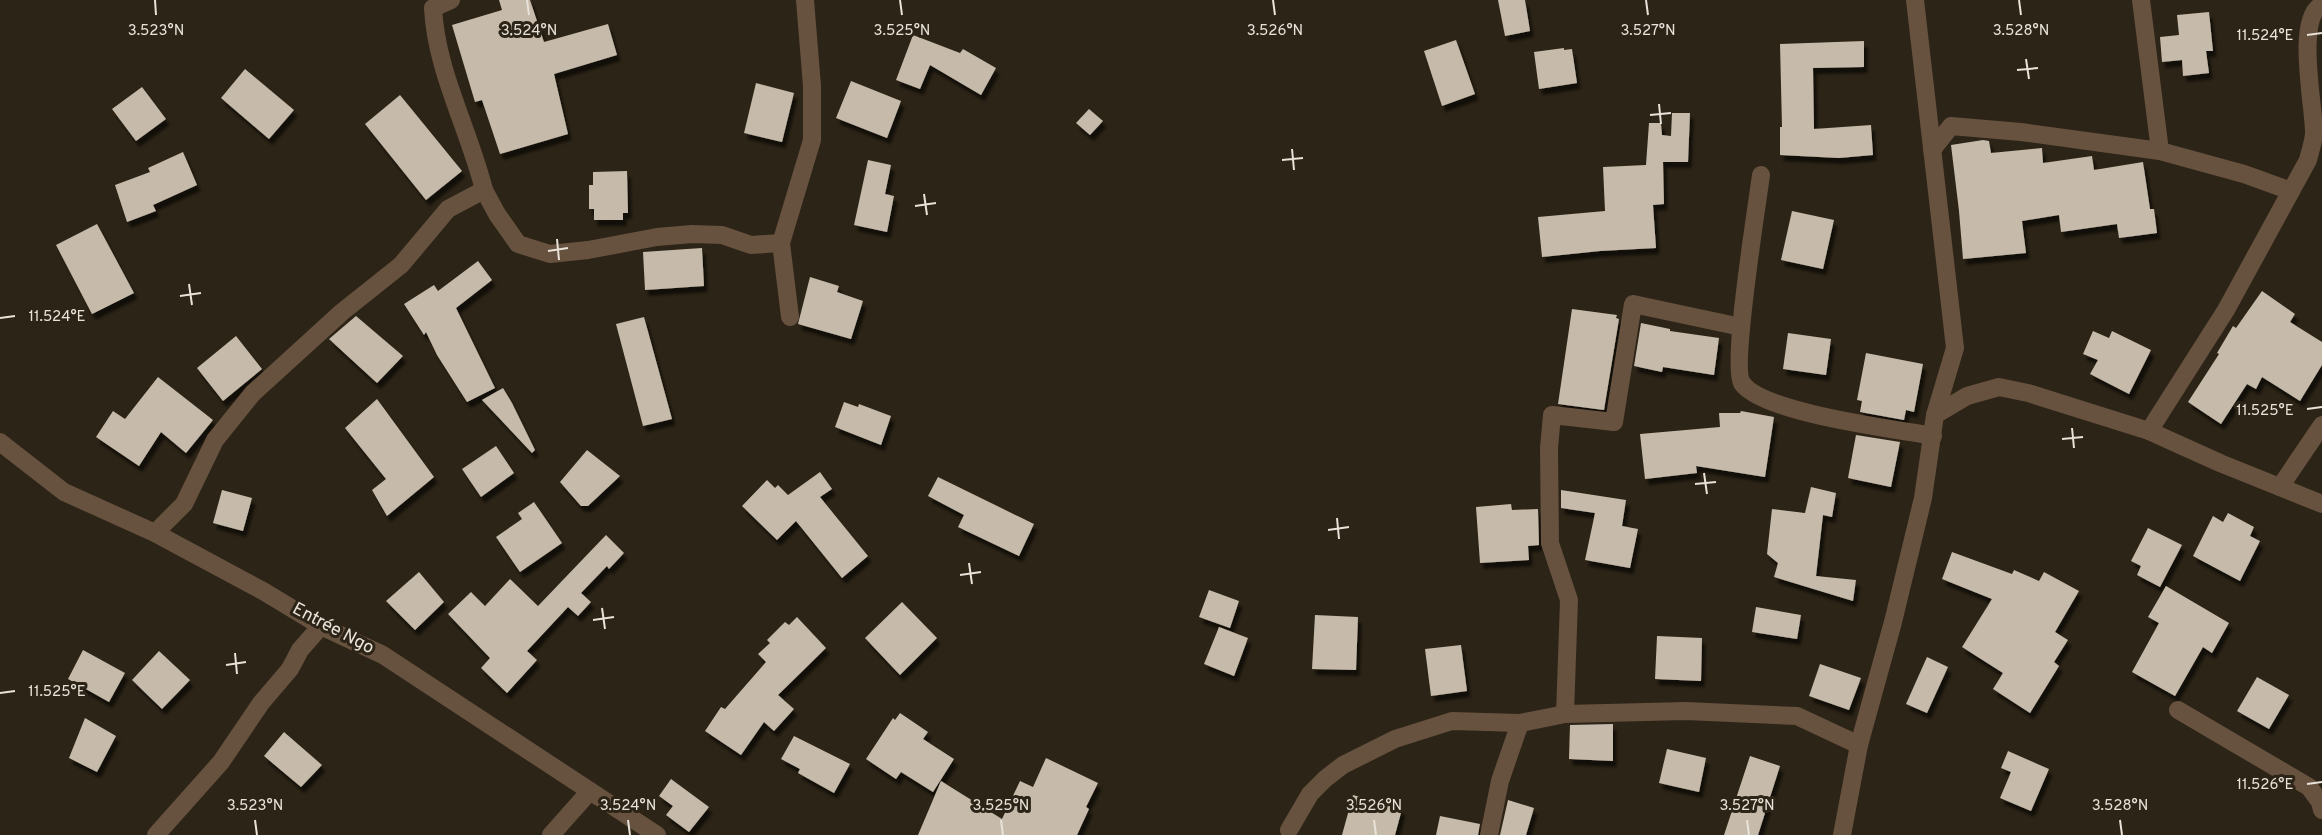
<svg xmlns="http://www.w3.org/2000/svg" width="2322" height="835" font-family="Overpass,sans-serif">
  <defs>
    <filter id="shadow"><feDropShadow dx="3.5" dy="6" stdDeviation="1.5" flood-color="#0009"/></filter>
  </defs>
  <rect width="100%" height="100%" fill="#2c2416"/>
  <g fill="#c6bbaa" filter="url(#shadow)">
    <polygon points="499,0 530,0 544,42 608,24 617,55 554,74 568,134 500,154 482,100 475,102 452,25 502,10"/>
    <polygon points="1498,0 1525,0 1530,31 1505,36"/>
    <polygon points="2209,12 2213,51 2206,51 2209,73 2183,76 2182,60 2162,62 2160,37 2179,35 2177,15"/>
    <polygon points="913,35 960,53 963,49 996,68 981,95 930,65 920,89 896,80"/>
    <polygon points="1456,40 1475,94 1442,106 1424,51"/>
    <polygon points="1864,41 1864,67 1813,68 1814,129 1871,125 1873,155 1839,158 1780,155 1780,127 1782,127 1780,44"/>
    <polygon points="1564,48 1564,50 1572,49 1577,83 1539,89 1534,52"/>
    <polygon points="245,69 294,110 269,139 221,98"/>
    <polygon points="851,81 901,101 887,138 836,118"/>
    <polygon points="756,83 794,93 782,142 744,133"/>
    <polygon points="142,87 166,119 136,141 112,109"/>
    <polygon points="400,95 462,171 426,200 365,124"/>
    <polygon points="1089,109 1103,121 1090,135 1076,123"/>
    <polygon points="1672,113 1690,113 1688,162 1663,162 1664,204 1653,205 1656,248 1600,251 1542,257 1538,217 1605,211 1603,167 1646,165 1649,123 1661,123 1662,135 1671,136"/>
    <polygon points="1983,140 1989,141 1991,153 2042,148 2043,163 2092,156 2094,170 2143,162 2150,209 2154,209 2157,233 2119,238 2117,224 2061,232 2059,215 2022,221 2026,253 1963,259 1959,211 1951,145"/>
    <polygon points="183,152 197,185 153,205 156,211 127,222 115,185 150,172 148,168"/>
    <polygon points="868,160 891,165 885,194 894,196 887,232 854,225"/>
    <polygon points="627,171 628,213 623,213 623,220 594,220 594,209 589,209 589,185 593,185 593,172"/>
    <polygon points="1792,211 1834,220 1823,269 1781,260"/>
    <polygon points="97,224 134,293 92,314 56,245"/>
    <polygon points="702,248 704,286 645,290 643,252"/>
    <polygon points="478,261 492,280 456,308 495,388 467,402 437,355 426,332 424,335 404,304 434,285 438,291"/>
    <polygon points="810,277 839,286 837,292 863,301 851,339 798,324"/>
    <polygon points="2262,291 2295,314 2290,322 2322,342 2322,365 2300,401 2262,377 2256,389 2247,384 2221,424 2188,402 2219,354 2217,353 2233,326 2236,328"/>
    <polygon points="1572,309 1617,315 1616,318 1619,319 1604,410 1558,404"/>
    <polygon points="356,316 403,356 377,383 329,339"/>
    <polygon points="644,317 672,419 643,426 616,324"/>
    <polygon points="1641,323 1670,329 1670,331 1719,338 1714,375 1663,367 1662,372 1634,366"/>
    <polygon points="2093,331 2109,338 2112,331 2151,350 2129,394 2090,374 2098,360 2083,354"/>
    <polygon points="1788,333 1831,339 1826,375 1783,369"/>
    <polygon points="236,336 262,369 223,401 197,368"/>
    <polygon points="1866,353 1923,364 1914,412 1906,410 1904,420 1860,412 1862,401 1857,400"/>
    <polygon points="158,377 213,420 186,453 161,432 139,466 96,437 113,411 125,419"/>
    <polygon points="503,388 512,403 535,450 532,453 482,400"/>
    <polygon points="377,399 434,477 387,516 372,490 386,479 345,428"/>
    <polygon points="844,402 858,407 859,404 891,416 881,445 835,427"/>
    <polygon points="1741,411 1774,417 1765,477 1696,466 1697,473 1645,479 1640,434 1720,427 1719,413 1740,413"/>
    <polygon points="1856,435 1900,442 1891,487 1848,478"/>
    <polygon points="496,446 514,473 481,497 462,469"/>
    <polygon points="587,450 620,476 588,506 581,506 560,482"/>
    <polygon points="820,472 832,489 820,497 868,556 842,578 796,521 777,540 742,506 767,480 775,488 778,485 788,495"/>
    <polygon points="938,477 1034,524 1019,556 958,527 964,515 928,496"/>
    <polygon points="1811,487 1836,493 1832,517 1823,515 1816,576 1856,580 1853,601 1774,577 1778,563 1767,554 1772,509 1805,513"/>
    <polygon points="222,490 252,498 243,531 213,523"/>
    <polygon points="1561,490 1626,500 1622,526 1638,529 1630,568 1585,560 1595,513 1561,508"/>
    <polygon points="534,502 562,543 520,572 496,537 522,519 518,513"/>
    <polygon points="1511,504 1512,510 1538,509 1539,545 1528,546 1529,560 1480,563 1476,507"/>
    <polygon points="2228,513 2254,527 2250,536 2260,541 2240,581 2193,556 2213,516 2223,522"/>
    <polygon points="2148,528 2182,545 2160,587 2137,575 2141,566 2131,561"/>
    <polygon points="606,535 624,553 609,569 607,566 581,593 591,602 578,616 568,607 527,651 537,660 507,693 481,668 490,658 448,614 471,592 485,606 510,579 538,606"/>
    <polygon points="1952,552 2012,574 2014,570 2039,581 2044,572 2079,591 2055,632 2068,640 2054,662 2059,666 2030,713 1993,689 2003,673 1962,647 1992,599 1942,579"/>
    <polygon points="419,572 444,602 415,630 386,601"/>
    <polygon points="2166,586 2229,623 2212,653 2203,647 2175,696 2132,672 2159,623 2148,617"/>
    <polygon points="1209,590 1239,601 1230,628 1199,617"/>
    <polygon points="902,602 937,638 900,675 865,638"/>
    <polygon points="1756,607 1801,615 1797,639 1752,632"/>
    <polygon points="1315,615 1358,617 1356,670 1312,669"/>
    <polygon points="797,617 826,648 778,695 794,709 774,731 764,722 741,755 705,731 721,707 725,709 766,662 758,654 770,643 767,640 785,622 789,625"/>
    <polygon points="1219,627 1248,638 1234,676 1204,664"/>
    <polygon points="1657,636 1702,638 1701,681 1655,679"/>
    <polygon points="1461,645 1467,691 1431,696 1425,649"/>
    <polygon points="83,650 125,673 109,702 68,679"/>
    <polygon points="159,651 190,680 162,709 132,680"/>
    <polygon points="1927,657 1948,667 1927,713 1906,704"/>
    <polygon points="1820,664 1861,678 1849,710 1809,696"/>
    <polygon points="2257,677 2289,695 2269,729 2237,711"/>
    <polygon points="900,713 928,732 923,739 954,759 933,792 901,772 896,779 866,759 893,718 895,720"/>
    <polygon points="85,718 116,736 97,772 69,758"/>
    <polygon points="1613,724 1613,761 1569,759 1570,725"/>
    <polygon points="284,732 322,765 301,787 264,756"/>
    <polygon points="794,736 850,764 834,793 798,773 800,769 781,759"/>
    <polygon points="1667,749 1706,758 1699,792 1659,783"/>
    <polygon points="2008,751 2049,769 2031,811 2000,798 2011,772 2001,768"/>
    <polygon points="1750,756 1780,766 1758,835 1724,835"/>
    <polygon points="1046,758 1098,783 1086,807 1089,809 1077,835 918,835 941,781 1002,819 1020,781 1033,787"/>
    <polygon points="671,779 709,807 689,832 666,815 673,806 659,796"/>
    <polygon points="1353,795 1402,809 1395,835 1342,835"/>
    <polygon points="1508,800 1534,808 1526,835 1500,835"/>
    <polygon points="1440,816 1480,824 1478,835 1436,835"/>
  </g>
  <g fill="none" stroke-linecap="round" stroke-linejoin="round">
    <g stroke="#67513f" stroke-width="18">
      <polyline points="2141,0 2160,151"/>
      <polyline points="1932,150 1951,126 2021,132 2160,151 2244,174 2291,191"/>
      <path d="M1761 175C1757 206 1731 366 1742 383 1762 413 1895 429 1933 436"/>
      <polyline points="484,190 497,214 518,244 550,254 588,250 657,237 692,234 722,235 751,245 781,243"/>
      <polyline points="790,317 781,243 812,140 812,86 805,0"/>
      <polyline points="1935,415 1967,396 1999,387 2028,393 2149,431 2220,463 2322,504"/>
      <path d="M2149 431 2226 310 2308 160C2310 151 2314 141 2314 132 2314 106 2295 17 2322 5"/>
      <polyline points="2280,487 2322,425"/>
      <path d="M155 533 184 504 215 440 253 393 342 312 401 265 448 209 484 190C469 129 436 71 433 8L451 0"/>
      <polyline points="2178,710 2309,787 2320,802 2322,810"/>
      <polyline points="1565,714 1569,600 1550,543 1549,448 1552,415 1614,422 1633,304 1741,327"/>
      <polyline points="1289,830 1310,794 1325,779 1343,765 1395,739 1452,721 1520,723 1565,714 1686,711 1797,716 1859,745"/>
      <polyline points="156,835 221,762 261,703 290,669 300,650 321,626"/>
      <polyline points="551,835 590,791"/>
      <polyline points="1489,835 1500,781 1520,723"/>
      <polyline points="1842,835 1859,745 1893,622 1923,498 1935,415 1955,348 1915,0"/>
    </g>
    <polyline stroke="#67513f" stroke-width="18" points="0,442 64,492 155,533 263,591 321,626 383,655 657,835"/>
  </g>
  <path fill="none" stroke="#e8e2d9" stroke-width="2" d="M155 0 156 15M527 0 529 15M900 0 902 15M1273 0 1275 15M1646 0 1648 15M2019 0 2021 15M2307 35 2322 33M2026 59 2029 79M2017 70 2038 68M1659 104 1661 124M1650 115 1671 113M1292 149 1294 170M1282 160 1303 158M924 194 927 215M915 206 936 203M557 239 559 260M548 251 568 248M189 284 192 305M180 296 201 293M0 318 15 316M2307 409 2322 407M2072 428 2074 448M2062 439 2083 437M1704 473 1707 494M1695 484 1716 482M1337 518 1339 539M1328 530 1349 527M969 563 972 584M960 575 981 572M602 608 605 629M593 620 614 617M235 653 237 674M226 665 246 662M0 693 15 691M2307 784 2322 782M255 820 257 835M628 820 630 835M1001 820 1003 835M1374 820 1376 835M1747 820 1749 835M2120 820 2122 835"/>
  <g text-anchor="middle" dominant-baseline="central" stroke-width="6" stroke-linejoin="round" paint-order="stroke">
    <g font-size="18" fill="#e8e2d9" stroke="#2c2416">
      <text transform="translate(333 629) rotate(28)">Entrée Ngo</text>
    </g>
  </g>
  <g font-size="15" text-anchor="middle" fill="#e8e2d9" stroke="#2c2416" stroke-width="6" stroke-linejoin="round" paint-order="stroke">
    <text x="156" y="35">3.523°N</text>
    <text x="529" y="35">3.524°N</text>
    <text x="902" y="35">3.525°N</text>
    <text x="1275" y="35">3.526°N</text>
    <text x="1648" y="35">3.527°N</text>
    <text x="2021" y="35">3.528°N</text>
    <text x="2265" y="40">11.524°E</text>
    <text x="57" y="321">11.524°E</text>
    <text x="2265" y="415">11.525°E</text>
    <text x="57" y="696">11.525°E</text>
    <text x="2265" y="789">11.526°E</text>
    <text x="255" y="810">3.523°N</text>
    <text x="628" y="810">3.524°N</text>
    <text x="1001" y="810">3.525°N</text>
    <text x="1374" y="810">3.526°N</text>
    <text x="1747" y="810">3.527°N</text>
    <text x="2120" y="810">3.528°N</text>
  </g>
</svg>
